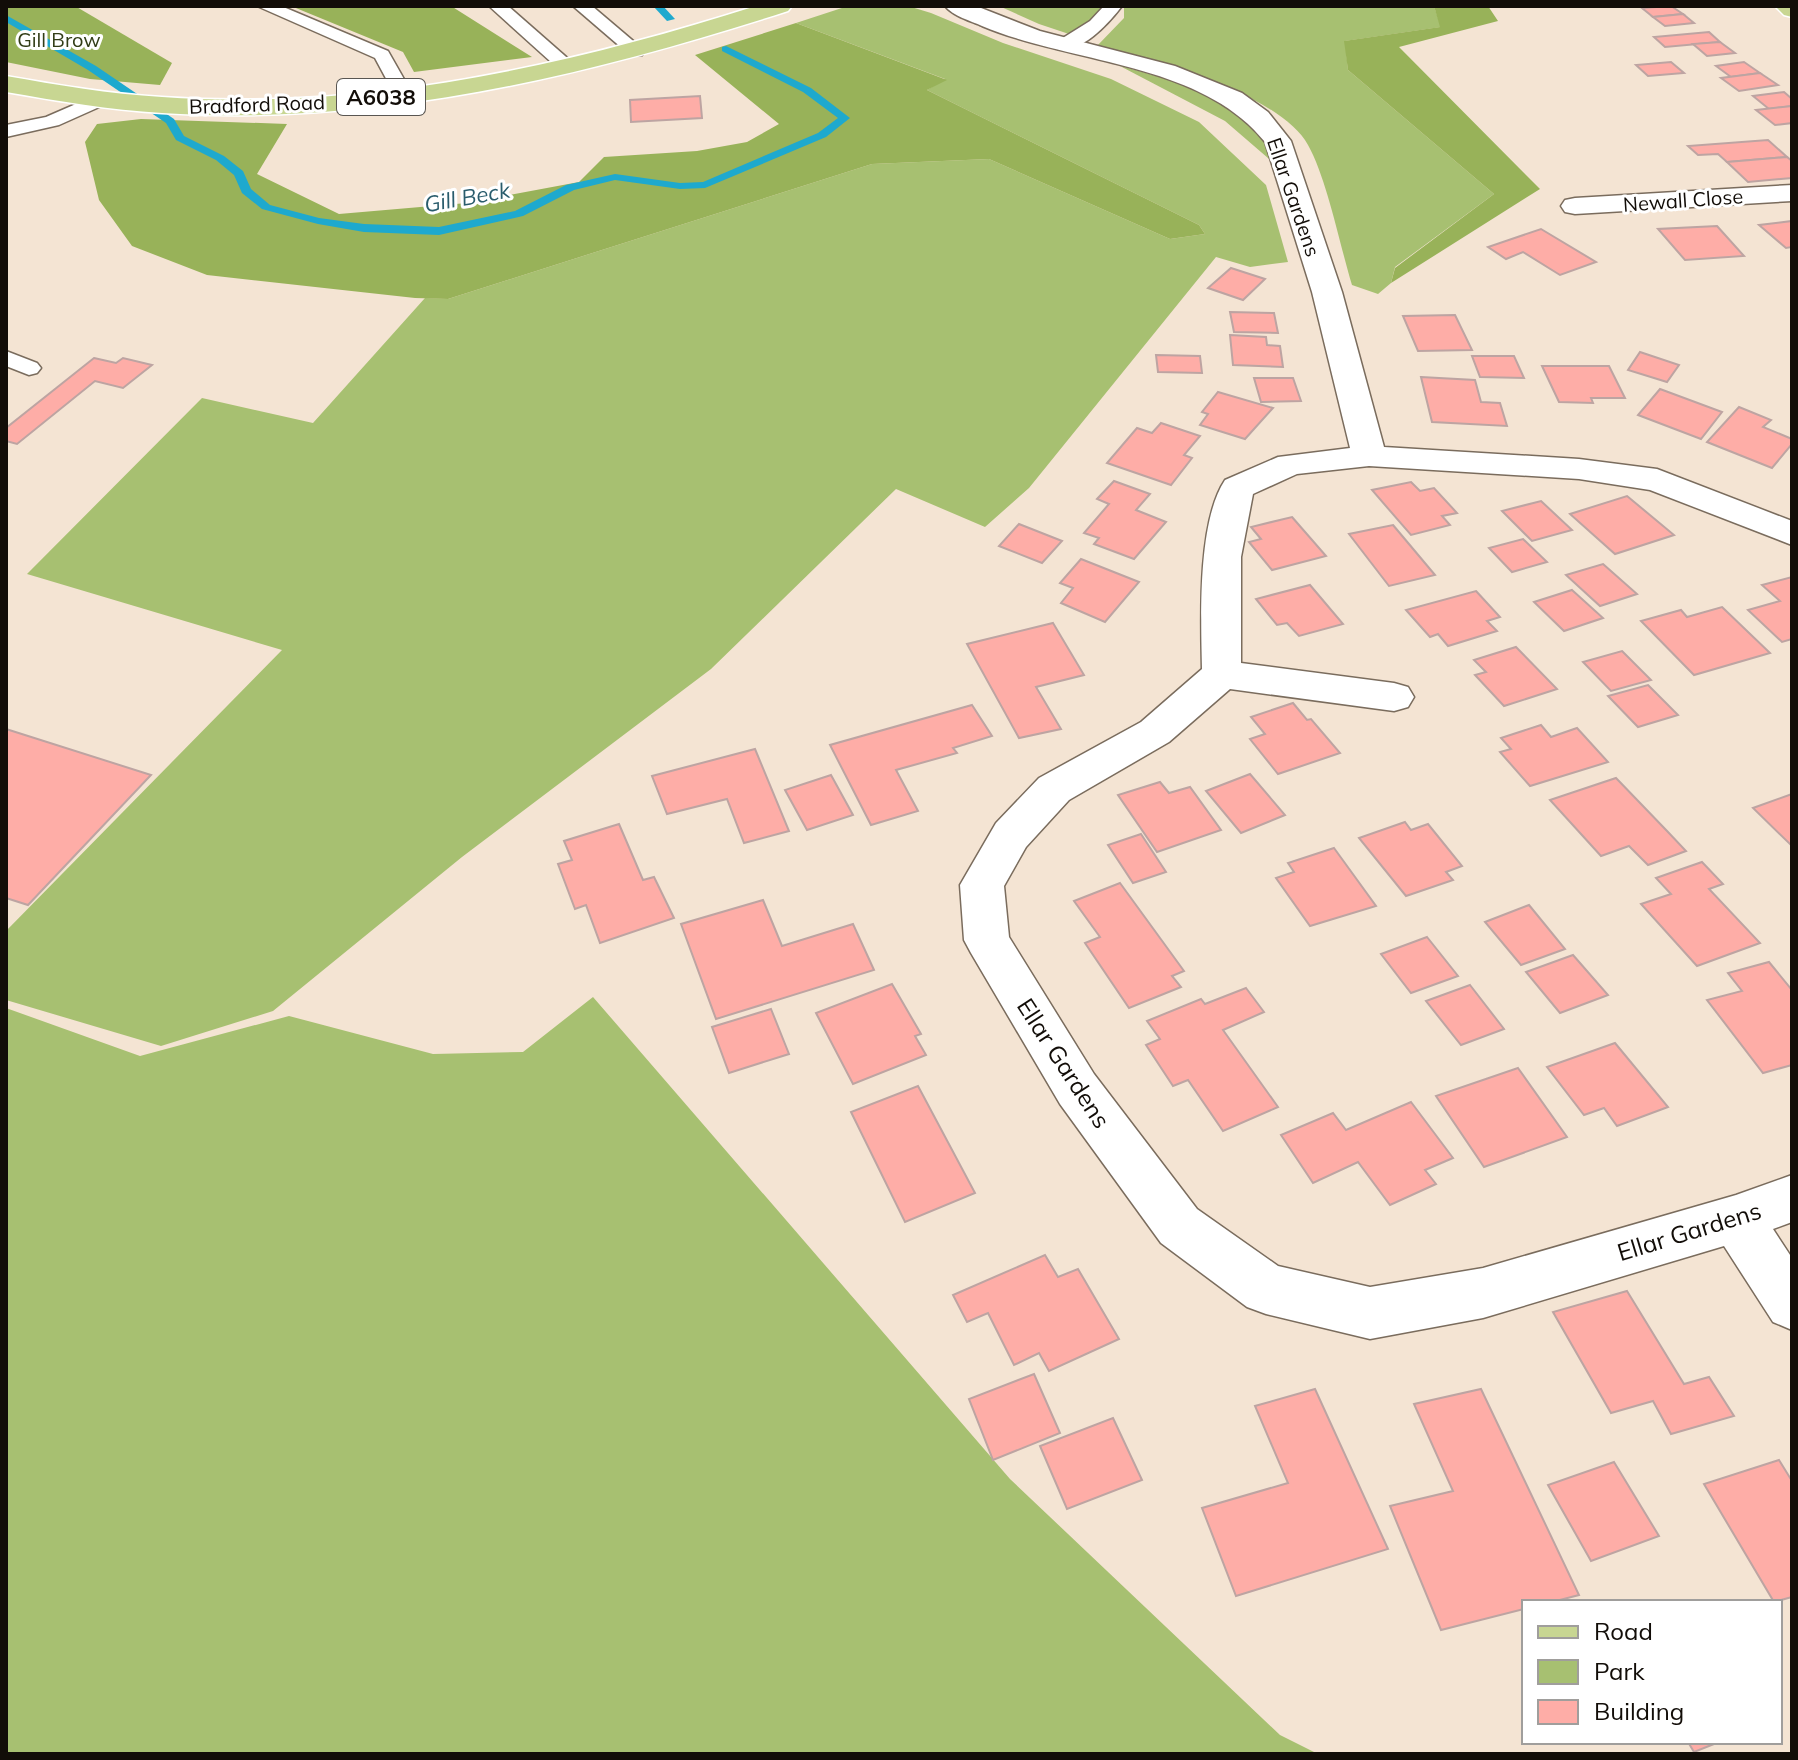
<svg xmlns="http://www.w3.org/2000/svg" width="1798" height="1760" font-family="Mulish,sans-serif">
  <rect width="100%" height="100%" fill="#f4e4d3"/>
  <g fill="#a7c071">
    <polygon points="848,6 908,6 931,13 1003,43 1111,79 1199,122 1266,185 1288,262 1250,267 1216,257 1029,488 985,527 896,489 711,669 462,857 273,1011 161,1046 6,1000 6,931 282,650 27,574 202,398 313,423 425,298 448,299 872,164 989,159 1170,239 1205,234 1199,225 927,90 945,79 796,23"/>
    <polygon points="999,6 1108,6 1106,12 1072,35 1039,24"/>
    <path d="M1124 6H1434L1441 27 1345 41 1348 70 1494 194 1395 267 1391 283 1378 294 1352 285C1340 246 1327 179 1308 145 1280 94 1152 58 1097 46L1124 18Z"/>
    <path d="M1120 66C1160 76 1249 101 1269 141 1272 148 1274 157 1276 165L1225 121Z"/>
    <polygon points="593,997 1010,1479 1280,1735 1318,1754 6,1754 6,1008 140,1056 289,1016 433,1054 523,1052"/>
  </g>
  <g fill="#98b259">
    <polygon points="6,6 75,6 172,63 160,85 90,79 6,62"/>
    <polygon points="291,6 451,6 532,57 414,72 403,52"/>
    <polygon points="1434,6 1488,6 1498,21 1399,47 1540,189 1391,283 1395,268 1494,194 1348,70 1344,41 1440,27"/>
    <polygon points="796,23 947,80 927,90 1199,225 1205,234 1170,239 989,159 872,164 448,299 415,298 207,275 132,246 99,200 85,142 97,124 141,119 287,124 257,174 339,214 467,203 579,182 604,157 697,151 747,142 779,124 695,55"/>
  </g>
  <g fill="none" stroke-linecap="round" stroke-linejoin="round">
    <g fill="#1ea9ce" fill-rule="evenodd">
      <polygon points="653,6 663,6 675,19 667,21"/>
      <polygon points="6,15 96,66 174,119 184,136 224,156 243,171 251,189 270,205 319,218 364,224 439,227 515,211 566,185 615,174 680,183 703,182 818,133 838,118 803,92 722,51 722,47 726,46 811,88 850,118 826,137 705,188 680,189 615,180 574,190 523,216 439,235 364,232 318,224 262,209 242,193 234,175 216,160 176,140 166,123 88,70 6,22"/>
    </g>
  </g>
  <g fill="#feada7" stroke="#bda4a2" stroke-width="2">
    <polygon points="1671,6 1683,14 1653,17 1642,8"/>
    <polygon points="1683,14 1694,23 1665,26 1653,17"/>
    <polygon points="1709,32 1720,42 1665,47 1654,37"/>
    <polygon points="1720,42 1735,53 1707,56 1693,44"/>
    <polygon points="1671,62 1684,73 1648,76 1636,65"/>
    <polygon points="1744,62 1760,73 1731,77 1716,66"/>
    <polygon points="1760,73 1778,85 1739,91 1721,78"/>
    <polygon points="1784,92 1792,99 1792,106 1769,109 1753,96"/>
    <polygon points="700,96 702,118 631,122 630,100"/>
    <polygon points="1792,106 1792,123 1775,125 1756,110"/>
    <polygon points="1768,140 1787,157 1727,162 1718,154 1698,155 1688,146"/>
    <polygon points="1787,157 1792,161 1792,178 1748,182 1727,162"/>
    <polygon points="1792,221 1792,247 1786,248 1759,225"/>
    <polygon points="1717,226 1744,256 1685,260 1658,229"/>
    <polygon points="1541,229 1596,262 1560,275 1523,252 1506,259 1488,247"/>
    <polygon points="1231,268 1265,279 1243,300 1208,288"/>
    <polygon points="1230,312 1274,313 1278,333 1234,332"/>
    <polygon points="1455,315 1472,350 1418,351 1403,316"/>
    <polygon points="1230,335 1266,337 1267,345 1280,346 1283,367 1233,365"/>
    <polygon points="1640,352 1679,365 1667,382 1628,370"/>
    <polygon points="1156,355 1200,356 1202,373 1158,372"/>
    <polygon points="1472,356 1514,356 1524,378 1480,377"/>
    <polygon points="94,358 116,363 123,358 152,365 123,388 95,381 17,444 6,441 6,428"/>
    <polygon points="1542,366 1609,366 1625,398 1591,398 1593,403 1559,402"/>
    <polygon points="1421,377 1475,380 1481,402 1500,403 1507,426 1432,422"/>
    <polygon points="1254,378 1293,378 1301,401 1261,402"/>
    <polygon points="1660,389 1722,412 1701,439 1638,415"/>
    <polygon points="1218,392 1273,408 1245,439 1200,425 1208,414 1202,412"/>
    <polygon points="1739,407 1771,420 1763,427 1792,439 1792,444 1772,468 1707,442"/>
    <polygon points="1161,423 1200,436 1184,455 1192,458 1171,485 1107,463 1137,428 1152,433"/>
    <polygon points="1114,481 1150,494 1136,510 1166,522 1134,559 1094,544 1099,538 1084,533 1109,504 1097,499"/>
    <polygon points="1411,482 1420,491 1434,488 1457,513 1442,516 1450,525 1411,535 1372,490"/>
    <polygon points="1627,496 1674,535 1615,554 1570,514"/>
    <polygon points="1541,501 1572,530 1532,541 1502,511"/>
    <polygon points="1292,517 1326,556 1272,570 1249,542 1261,539 1251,527"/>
    <polygon points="1019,524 1062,541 1042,563 999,546"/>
    <polygon points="1393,525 1435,575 1389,586 1349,534"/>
    <polygon points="1523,539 1547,562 1512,572 1489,548"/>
    <polygon points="1081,559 1139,582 1105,622 1061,603 1073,588 1060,583"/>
    <polygon points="1603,564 1637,594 1600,606 1566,575"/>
    <polygon points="1792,577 1792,639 1782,642 1748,610 1780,601 1762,585"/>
    <polygon points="1310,585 1343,624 1299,636 1287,623 1277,625 1256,599"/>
    <polygon points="1572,590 1603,618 1564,631 1534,602"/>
    <polygon points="1476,591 1500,617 1487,621 1497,631 1448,646 1438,634 1430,637 1406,610"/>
    <polygon points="1722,607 1770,653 1694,675 1641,621 1681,610 1687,617"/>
    <polygon points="1053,623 1084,675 1036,687 1061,729 1019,738 967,644"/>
    <polygon points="1516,647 1557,689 1504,706 1475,675 1486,672 1474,660"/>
    <polygon points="1622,651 1651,680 1611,691 1583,662"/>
    <polygon points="1648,685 1678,715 1638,727 1608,696"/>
    <polygon points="1293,703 1307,720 1311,719 1340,753 1278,774 1250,739 1265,734 1251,717"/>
    <polygon points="972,705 992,736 953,748 957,753 896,770 918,811 871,825 830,745"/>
    <polygon points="1541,725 1551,737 1577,728 1608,762 1530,786 1500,752 1511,749 1501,738"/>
    <polygon points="6,729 151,775 28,905 6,898"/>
    <polygon points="755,749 789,831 744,843 727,799 667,814 652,776"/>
    <polygon points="1250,774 1285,815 1241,833 1206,791"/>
    <polygon points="831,775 853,815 807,830 785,790"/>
    <polygon points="1616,778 1668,832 1686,851 1648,865 1629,846 1601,856 1550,800"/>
    <polygon points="1160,782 1169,793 1190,787 1221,830 1157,852 1118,795"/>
    <polygon points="1792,794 1792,846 1753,808"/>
    <polygon points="1405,822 1411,830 1428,824 1462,866 1446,872 1453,880 1406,896 1359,838"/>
    <polygon points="619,824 643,880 654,877 674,918 600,943 586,905 575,909 558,864 572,860 564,841"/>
    <polygon points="1141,834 1166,872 1133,883 1108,845"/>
    <polygon points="1334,848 1376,906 1310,926 1276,878 1294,872 1288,863"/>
    <polygon points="1702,862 1723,884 1709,889 1760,943 1697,966 1641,904 1671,894 1656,878"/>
    <polygon points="1120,883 1184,971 1172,976 1181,987 1129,1008 1085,943 1100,937 1074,901"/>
    <polygon points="763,900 782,946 853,924 874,970 716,1019 681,924"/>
    <polygon points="1529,905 1565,949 1521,965 1485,922"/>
    <polygon points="1427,937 1458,976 1411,993 1381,954"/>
    <polygon points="1573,955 1608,995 1560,1013 1526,972"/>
    <polygon points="1769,962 1792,990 1792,1065 1763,1073 1707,1000 1742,991 1728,973"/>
    <polygon points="892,984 921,1034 915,1036 926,1055 853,1084 816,1013"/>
    <polygon points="1470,985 1504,1029 1461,1045 1426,1001"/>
    <polygon points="1246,988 1264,1012 1223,1030 1278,1107 1223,1131 1188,1080 1173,1086 1146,1045 1160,1039 1147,1021 1201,999 1205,1004"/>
    <polygon points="771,1009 789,1054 729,1073 712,1027"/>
    <polygon points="1615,1043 1668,1107 1617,1126 1604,1108 1584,1115 1547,1067"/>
    <polygon points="1518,1068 1567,1137 1484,1167 1436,1096"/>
    <polygon points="918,1086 975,1193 905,1222 851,1112"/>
    <polygon points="1411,1102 1453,1158 1425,1170 1436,1184 1390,1205 1358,1162 1313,1183 1281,1135 1333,1113 1346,1130"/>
    <polygon points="1045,1255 1058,1277 1078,1269 1119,1339 1049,1371 1039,1353 1014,1365 988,1313 967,1322 953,1295"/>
    <polygon points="1627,1291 1684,1384 1709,1377 1734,1416 1671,1434 1653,1401 1611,1413 1553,1312"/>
    <polygon points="1034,1374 1060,1433 993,1460 969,1399"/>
    <polygon points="1315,1389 1388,1549 1236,1596 1202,1508 1288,1483 1255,1406"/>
    <polygon points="1481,1389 1579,1595 1552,1602 1524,1602 1524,1609 1441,1630 1390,1506 1453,1491 1414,1404"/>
    <polygon points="1113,1418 1142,1480 1067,1509 1040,1446"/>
    <polygon points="1779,1460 1792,1481 1792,1597 1774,1602 1704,1484"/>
    <polygon points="1614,1462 1659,1536 1591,1561 1548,1485"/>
    <polygon points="1688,1742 1719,1742 1694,1752"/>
  </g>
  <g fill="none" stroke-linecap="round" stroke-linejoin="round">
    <g stroke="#7a6c5d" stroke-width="3">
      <g id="service">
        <polygon points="257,6 281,6 388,51 413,95 411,99 397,99 375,58"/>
        <polygon points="489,6 508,6 573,63 576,67 573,71 561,71"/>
        <polygon points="573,6 592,6 645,51 642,55 630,55"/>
        <path d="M1104 6H1122C1109 23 1081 54 1058 49L1055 45 1058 41 1090 21Z"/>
        <polygon points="99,94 108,100 106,104 59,125 6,137 6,125 46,117"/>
        <polygon points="6,351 37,363 41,368 37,373 29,375 6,366"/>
      </g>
    </g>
    <g stroke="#7a6c5d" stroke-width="3">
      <g id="minor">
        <path d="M945 6H976L1040 31 1175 66 1242 93 1268 112 1291 141 1342 292 1384 447 1579 459 1657 469 1792 521V545L1650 490 1579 479 1369 466 1297 474 1253 494 1241 557V663L1394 683 1408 687 1414 697 1408 707 1394 711 1230 689 1169 742 1069 800 1026 847 1004 886 1009 937 1094 1074 1197 1209 1278 1266 1370 1287 1483 1268 1736 1195 1792 1175V1222L1773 1229 1792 1258V1330L1773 1322 1724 1246 1483 1318 1370 1339 1266 1314 1247 1307 1161 1243 1060 1104 971 953 964 940 960 885 996 823 1039 778 1141 722 1202 669C1201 620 1197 522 1225 480L1278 457 1350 448 1312 292 1265 142C1201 62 1072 64 982 26 971 21 953 16 945 6Z"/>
        <polygon points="1792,185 1792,201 1575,214 1565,212 1561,206 1565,200 1575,198"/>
      </g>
    </g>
    <g stroke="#fff" stroke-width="3">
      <g id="primary">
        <path d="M756 6H792L788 11C586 76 377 127 162 113 110 110 58 101 6 92V76C58 85 109 94 162 97 364 111 564 67 756 6Z"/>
        <polygon points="1775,6 1792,6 1792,17 1784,15"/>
      </g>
    </g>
    <use href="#service" fill="#fff" fill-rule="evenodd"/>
    <use href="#minor" fill="#fff" fill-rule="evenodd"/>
    <use href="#primary" fill="#c8d692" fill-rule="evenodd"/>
  </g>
  <g text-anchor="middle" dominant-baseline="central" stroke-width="6" stroke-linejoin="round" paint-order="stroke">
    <g font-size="20" fill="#323d17" stroke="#fff">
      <text x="59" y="39">Gill Brow</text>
    </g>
    <g font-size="20" fill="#120d08" stroke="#fff">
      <text transform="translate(257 104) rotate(-2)">Bradford Road</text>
      <text transform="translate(1294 197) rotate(71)">Ellar Gardens</text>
      <text transform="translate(1683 200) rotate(-4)">Newall Close</text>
    </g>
    <rect fill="#fff" stroke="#595652" stroke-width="2" x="337" y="79" width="88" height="36" rx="6"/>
    <g font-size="22" font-weight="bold" fill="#120d08">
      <text x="381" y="97">A6038</text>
    </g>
    <g font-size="22" font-style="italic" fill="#295c6c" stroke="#fff">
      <text transform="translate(467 197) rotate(-10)">Gill Beck</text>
    </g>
    <g font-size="24" fill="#120d08" stroke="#fff">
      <text transform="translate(1064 1063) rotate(57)">Ellar Gardens</text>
      <text transform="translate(1689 1231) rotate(-17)">Ellar Gardens</text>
    </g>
  </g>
  <rect width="1798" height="1760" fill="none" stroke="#120d08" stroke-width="16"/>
  <rect x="1522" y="1600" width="260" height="144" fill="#ffffff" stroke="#a09e9c" stroke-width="2"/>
  <rect x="1538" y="1626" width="40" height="12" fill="#c8d692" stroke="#a09e9c" stroke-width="2"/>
  <text x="1594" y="1640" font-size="24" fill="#120d08">Road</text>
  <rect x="1538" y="1660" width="40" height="24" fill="#a7c071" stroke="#a09e9c" stroke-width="2"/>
  <text x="1594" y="1680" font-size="24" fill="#120d08">Park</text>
  <rect x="1538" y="1700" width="40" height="24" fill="#feada7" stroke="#a09e9c" stroke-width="2"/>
  <text x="1594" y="1720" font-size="24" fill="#120d08">Building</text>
</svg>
